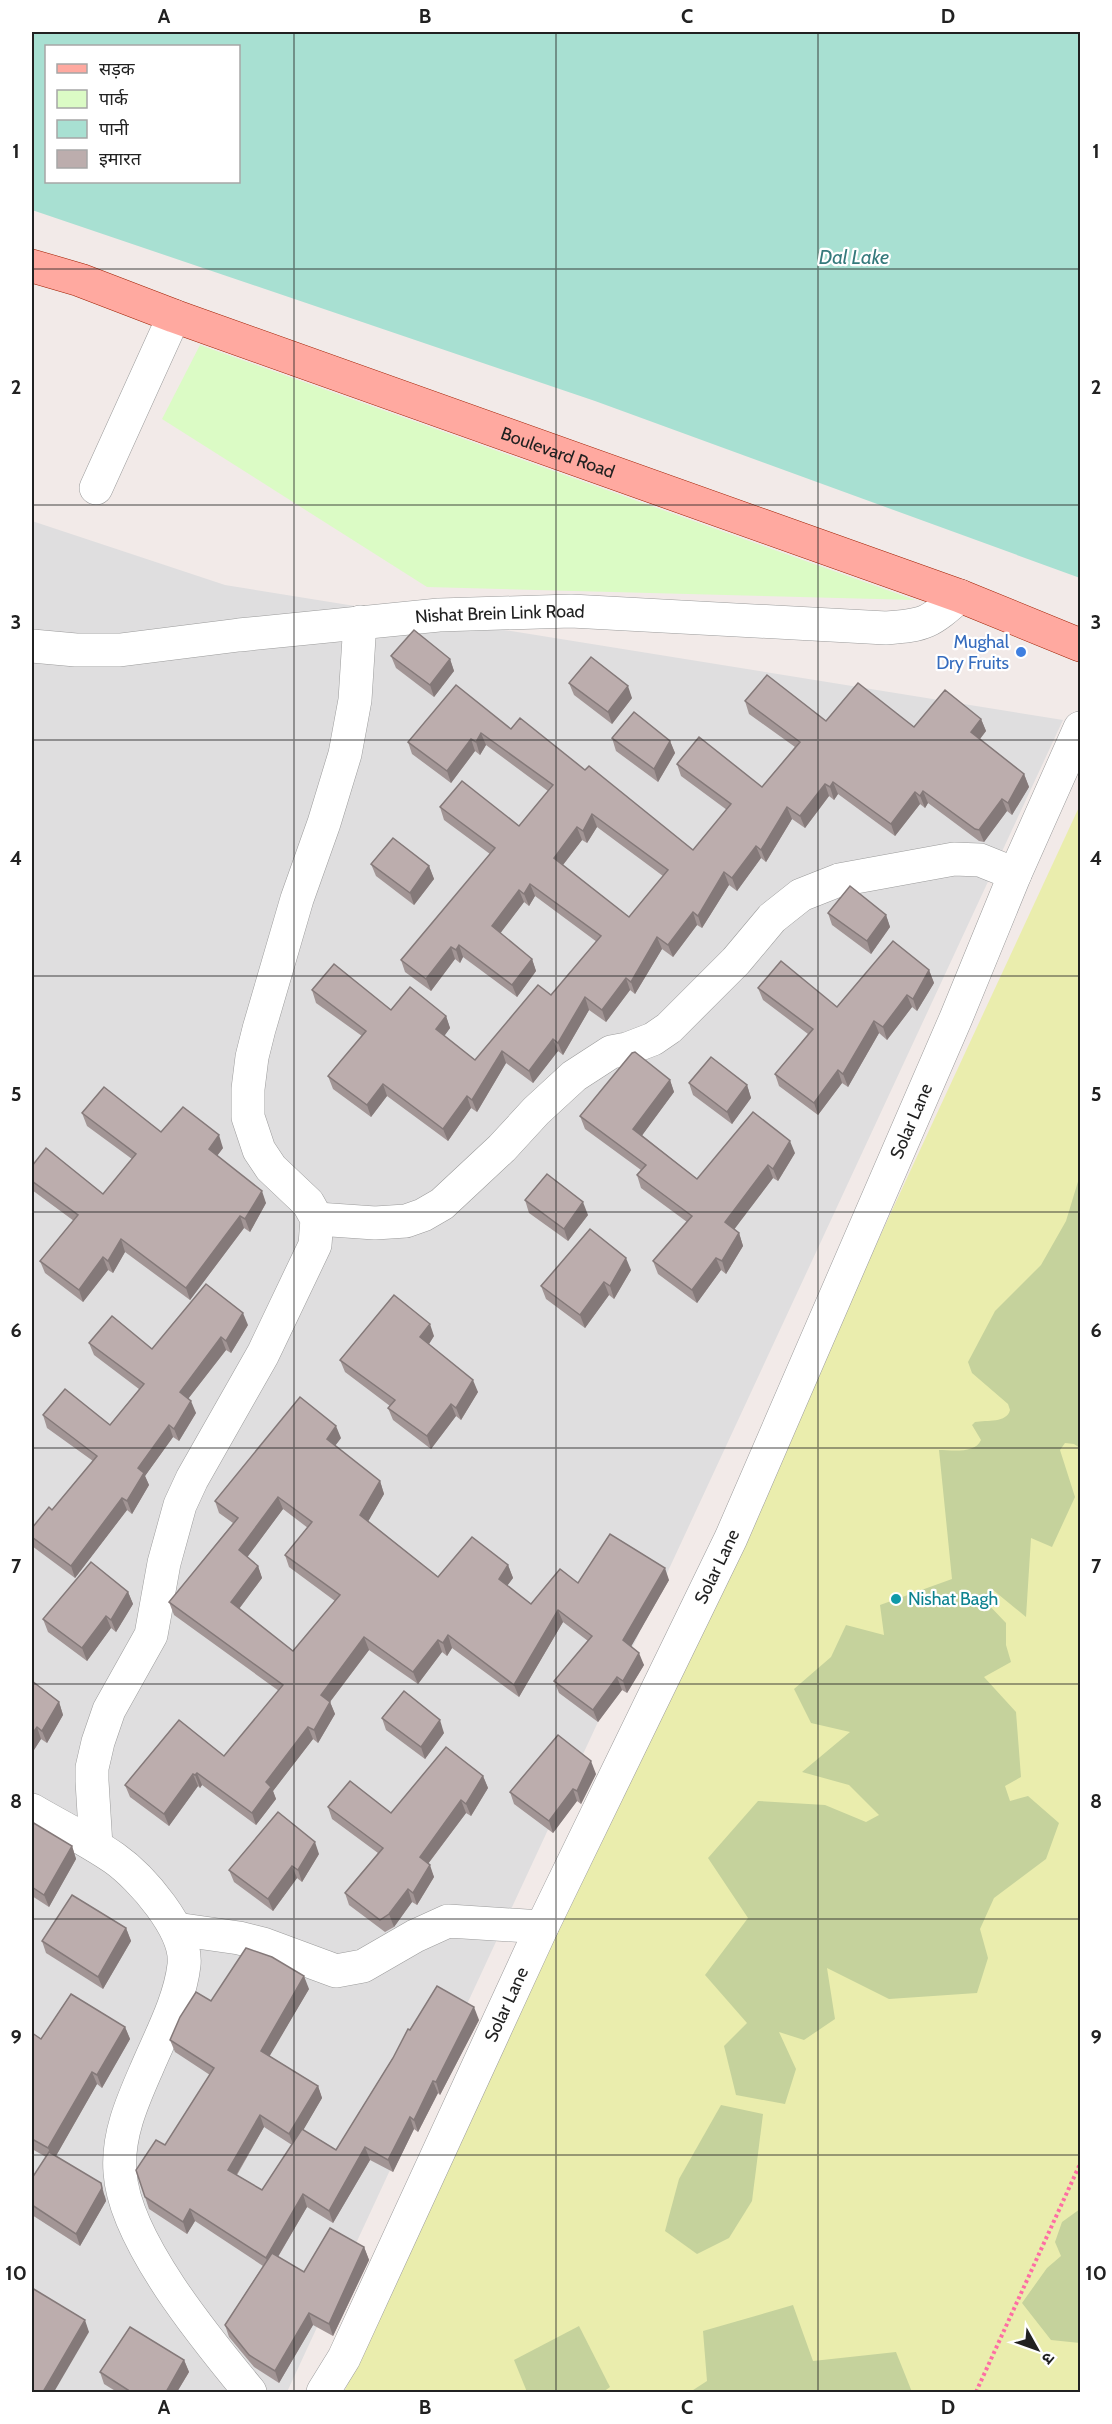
<svg xmlns="http://www.w3.org/2000/svg" width="1112" height="2424" font-family="Cabin,'Noto Sans Devanagari',sans-serif">
  <rect width="100%" height="100%" fill="#f2eae8"/>
  <polygon fill="#dfdedf" points="32,521 225,585 1063,720 287,2392 32,2392"/>
  <polygon fill="#eaedad" points="1080,805 1080,2392 344,2392"/>
  <g fill="#c5d29c">
    <path d="M1080 1175V1448L1074 1444 1065 1443 1060 1450 1075 1497 1052 1547 1031 1538 1026 1617 993 1590 987 1603 1006 1623V1645L1011 1662 984 1677 1016 1712 1021 1777 1005 1786 1010 1801 1028 1796 1059 1823 1046 1859 994 1898 980 1929 988 1958 977 1993 889 1999 827 1968 835 2019 804 2040 779 2032 796 2069 785 2104 736 2095 724 2046 747 2023 705 1975 748 1918 708 1858 758 1801 825 1805 866 1822 879 1815 849 1785 802 1772 850 1732 811 1723 794 1689 831 1657 846 1625 884 1635 880 1605 952 1579 939 1450C952 1450 975 1454 981 1440L972 1425 975 1422C987 1420 1007 1423 1010 1410L1008 1404 972 1373 968 1362 995 1311 1041 1265 1066 1221Z"/>
    <polygon points="721,2105 763,2114 752,2201 729,2238 697,2254 665,2231 679,2179"/>
    <polygon points="1080,2209 1080,2343 1051,2340 1022,2303 1047,2268 1061,2256 1055,2242 1062,2222"/>
    <polygon points="793,2305 813,2361 896,2352 912,2392 690,2392 707,2381 703,2331"/>
    <polygon points="579,2326 610,2387 603,2392 527,2392 514,2360"/>
  </g>
  <polygon fill="#dbfbc5" points="200,345 915,600 427,587 162,419"/>
  <path fill="#a8e0d2" fill-rule="evenodd" d="M32 32H1080V578L595 401 32 210ZM46 46H238V182H46Z"/>
  <g fill="none" stroke-linecap="round" stroke-linejoin="round">
    <g stroke="#9b9b9b" stroke-width="34">
      <g id="minor">
        <polyline points="96,488 174,316"/>
        <path id="s1" d="M32 646 76 650H120L239 635 439 615 571 611 886 628C926 625 929 623 960 596"/>
        <polyline points="317,1219 375,1223 406,1221 423,1215 442,1204 502,1148 536,1111 574,1076 611,1052 627,1049 653,1039 669,1028 736,961 772,918 801,895 839,880 954,859 980,860 1015,874"/>
        <path d="M32 1810C59 1826 88 1840 114 1858 141 1877 188 1930 184 1965 180 2000 161 2035 147 2068 133 2100 117 2135 120 2172 124 2240 207 2340 250 2392"/>
        <polyline points="96,1846 92,1781 92,1768 98,1742 109,1710 151,1635 164,1563 180,1505 192,1479 263,1354 315,1245 317,1219 308,1203 271,1168 259,1150 248,1117 248,1089 252,1057 259,1029 297,899 324,823 345,754 355,700 360,622"/>
        <polyline points="176,1929 239,1938 263,1944 336,1971 363,1966 415,1936 448,1921 542,1927"/>
        <path id="s2" d="M323 2392 344 2358 542 1927 731 1538 956 1018 1015 874 1080 728"/>
      </g>
    </g>
    <g stroke="#9f1f00" stroke-width="34">
      <g id="major">
        <path id="s3" d="M32 266 80 280 174 316 960 596 1080 645"/>
      </g>
    </g>
    <polyline stroke="#fe6da3" stroke-width="4" stroke-dasharray="3 3" stroke-linecap="butt" points="976,2392 1080,2164"/>
    <use href="#minor" stroke="#fff" stroke-width="33"/>
    <use href="#major" stroke="#ffa9a0" stroke-width="33"/>
  </g>
  <g fill="#a29595" fill-rule="evenodd">
    <polygon points="391,656 450,659 454,671 434,697 396,668"/>
    <polygon points="569,683 632,698 612,724 574,695"/>
    <path d="M745 701 826 721 914 727 981 719 986 731 980 739 1024 774 1029 787 1012 815 1007 811 984 842 979 841 928 803 925 808 920 804 895 836 838 794 834 800 829 796 805 828 792 819 766 862 761 858 737 891 729 885 702 928 697 925 673 957 662 949 635 994 630 990 606 1022 589 1010 563 1055 558 1051 533 1083 506 1063 477 1112 471 1108 448 1141 387 1096 371 1117 333 1089 328 1076 362 1036 316 1003 312 990 391 1010 446 1016 450 1028 444 1036 475 1060 551 995 597 942 535 896 529 906 524 902 500 933 532 959 536 971 517 997 463 957 460 963 455 959 431 991 405 972 401 960 490 854 444 820 440 807 519 826 548 791 486 745 480 755 475 751 451 783 412 754 408 742 511 729 585 770 693 850 727 810 681 776 677 764 762 787 795 747 749 714ZM597 827 663 876 629 917 563 865 582 840 587 843Z"/>
    <polygon points="612,738 670,741 675,753 658,782 616,751"/>
    <polygon points="371,864 429,866 434,879 414,905 376,876"/>
    <polygon points="828,913 886,915 890,927 871,954 832,925"/>
    <polygon points="929,970 934,983 917,1011 912,1007 887,1040 879,1033 848,1087 842,1083 818,1115 779,1086 775,1074 808,1034 763,1000 758,988 837,1007"/>
    <polygon points="670,1080 674,1092 642,1135 697,1179 795,1153 778,1181 773,1178 734,1229 739,1233 743,1246 726,1274 721,1270 697,1303 658,1274 653,1261 687,1222 641,1188 637,1175 641,1170 585,1129 580,1116"/>
    <polygon points="689,1083 747,1085 751,1098 732,1124 693,1095"/>
    <polygon points="82,1113 223,1148 217,1156 266,1203 250,1232 244,1228 190,1300 125,1252 113,1273 108,1270 83,1302 45,1273 40,1261 74,1221 32,1190 32,1166 103,1194 132,1159 87,1126"/>
    <polygon points="525,1200 588,1215 568,1241 529,1213"/>
    <polygon points="631,1270 614,1299 609,1295 585,1328 546,1299 541,1286"/>
    <polygon points="248,1325 231,1353 226,1350 188,1399 196,1413 179,1441 173,1437 145,1476 149,1485 132,1514 127,1510 75,1578 32,1546 32,1528 52,1510 93,1461 47,1428 43,1415 110,1425 139,1389 94,1355 89,1343 152,1349"/>
    <polygon points="434,1336 429,1344 478,1392 461,1420 456,1416 431,1449 393,1420 388,1408 390,1406 345,1372 340,1360"/>
    <path d="M341 1438 335 1446 380 1481 384 1494 368 1521 438 1577 508 1565 513 1578 507 1586 531 1604 578 1583 669 1580 631 1646 644 1665 627 1693 622 1690 598 1722 559 1693 554 1681 588 1641 563 1622 519 1697 452 1648 447 1656 442 1652 418 1684 369 1650 330 1702 335 1714 318 1743 313 1739 273 1791 276 1799 256 1825 202 1785 200 1788 198 1786 169 1826 130 1797 125 1785 224 1756 279 1691 174 1615 169 1602 233 1523 219 1513 215 1501ZM283 1509 308 1528 285 1555 289 1567 335 1601 293 1651 239 1609 262 1578 258 1566 247 1557Z"/>
    <polygon points="128,1592 133,1604 116,1632 111,1628 87,1661 48,1632 43,1619"/>
    <polygon points="32,1681 59,1702 63,1715 47,1743 41,1739 32,1753"/>
    <polygon points="382,1718 444,1733 425,1759 386,1730"/>
    <polygon points="596,1774 581,1804 577,1801 553,1833 514,1804 510,1792"/>
    <polygon points="483,1776 488,1788 471,1816 466,1813 428,1864 434,1877 417,1905 412,1902 394,1927 385,1932 349,1905 345,1893 378,1853 332,1819 328,1807 391,1813"/>
    <polygon points="32,1822 72,1846 76,1859 49,1907 32,1896"/>
    <polygon points="319,1854 302,1882 297,1878 273,1911 234,1882 229,1870"/>
    <polygon points="126,1928 131,1941 103,1989 46,1953 42,1941"/>
    <path d="M309 1989 269 2056 318 2086 322 2098 303 2130 336 2150 410 2030 479 2020 440 2095 438 2093 418 2132 414 2129 393 2172 370 2160 333 2223 307 2207 278 2257 304 2272 364 2247 369 2260 333 2336 313 2325 279 2383 254 2367 229 2337 225 2325 263 2266 195 2221 187 2234 149 2209 145 2197 165 2145 210 2075 175 2052 170 2040 211 2001ZM264 2127 292 2145 262 2190 237 2175Z"/>
    <polygon points="125,2027 130,2039 102,2088 97,2084 56,2156 105,2196 106,2201 80,2246 32,2215 32,2178 46,2157 32,2149 32,2033 41,2039"/>
    <polygon points="184,2360 189,2372 177,2392 117,2392 104,2384 100,2372"/>
  </g>
  <g fill="#847979">
    <polygon points="450,659 454,671 434,697 430,685"/>
    <polygon points="628,686 632,698 612,724 608,712"/>
    <polygon points="981,719 986,731 976,744 971,732"/>
    <polygon points="481,733 486,745 480,755 476,742"/>
    <polygon points="471,739 475,751 451,783 447,771"/>
    <polygon points="670,741 675,753 658,782 654,769"/>
    <polygon points="1024,774 1029,787 1012,815 1008,803"/>
    <polygon points="833,782 838,794 834,800 830,787"/>
    <polygon points="825,784 829,796 805,828 800,816"/>
    <polygon points="923,791 928,803 925,808 920,796"/>
    <polygon points="915,792 920,804 895,836 891,824"/>
    <polygon points="1002,799 1007,811 984,842 979,830"/>
    <polygon points="787,807 792,819 766,862 761,850"/>
    <polygon points="592,814 597,827 587,843 583,831"/>
    <polygon points="577,827 582,840 559,870 554,858"/>
    <polygon points="756,846 761,858 737,891 732,878"/>
    <polygon points="429,866 434,879 414,905 410,893"/>
    <polygon points="724,872 729,885 702,928 698,916"/>
    <polygon points="530,884 535,896 529,906 524,894"/>
    <polygon points="519,890 524,902 496,939 492,926"/>
    <polygon points="693,912 697,925 673,957 668,945"/>
    <polygon points="886,915 890,927 871,954 867,941"/>
    <polygon points="657,937 662,949 635,994 631,982"/>
    <polygon points="459,945 463,957 460,963 456,950"/>
    <polygon points="451,947 455,959 431,991 426,979"/>
    <polygon points="532,959 536,971 517,997 512,985"/>
    <polygon points="929,970 934,983 917,1011 913,999"/>
    <polygon points="626,978 630,990 606,1022 602,1010"/>
    <polygon points="907,995 912,1007 887,1040 883,1027"/>
    <polygon points="585,997 589,1010 563,1055 558,1043"/>
    <polygon points="446,1016 450,1028 440,1042 436,1029"/>
    <polygon points="874,1021 879,1033 848,1087 843,1074"/>
    <polygon points="553,1039 558,1051 533,1083 529,1071"/>
    <polygon points="502,1051 506,1063 477,1112 472,1100"/>
    <polygon points="838,1070 842,1083 818,1115 814,1103"/>
    <polygon points="670,1080 674,1092 638,1141 633,1129"/>
    <polygon points="383,1084 387,1096 371,1117 367,1105"/>
    <polygon points="747,1085 751,1098 732,1124 727,1112"/>
    <polygon points="467,1096 471,1108 448,1141 443,1129"/>
    <polygon points="219,1135 223,1148 213,1161 209,1149"/>
    <polygon points="790,1141 795,1153 778,1181 773,1169"/>
    <polygon points="768,1165 773,1178 730,1235 725,1222"/>
    <polygon points="262,1191 266,1203 250,1232 245,1219"/>
    <polygon points="583,1202 588,1215 568,1241 564,1229"/>
    <polygon points="240,1216 244,1228 190,1300 186,1288"/>
    <polygon points="739,1233 743,1246 726,1274 722,1261"/>
    <polygon points="121,1239 125,1252 113,1273 108,1261"/>
    <polygon points="103,1257 108,1270 83,1302 79,1290"/>
    <polygon points="626,1258 631,1270 614,1299 610,1286"/>
    <polygon points="716,1258 721,1270 697,1303 692,1290"/>
    <polygon points="604,1282 609,1295 585,1328 580,1315"/>
    <polygon points="243,1313 248,1325 231,1353 226,1341"/>
    <polygon points="430,1324 434,1336 425,1350 420,1337"/>
    <polygon points="221,1337 226,1350 184,1404 180,1392"/>
    <polygon points="473,1380 478,1392 461,1420 456,1408"/>
    <polygon points="191,1401 196,1413 179,1441 174,1429"/>
    <polygon points="451,1404 456,1416 431,1449 427,1436"/>
    <polygon points="169,1425 173,1437 145,1476 149,1485 132,1514 127,1501 138,1468"/>
    <polygon points="336,1426 341,1438 331,1451 327,1439"/>
    <polygon points="380,1481 384,1494 365,1527 360,1515"/>
    <polygon points="278,1497 283,1509 243,1563 239,1550"/>
    <polygon points="122,1498 127,1510 75,1578 71,1566"/>
    <polygon points="508,1565 513,1578 503,1591 499,1579"/>
    <polygon points="258,1566 262,1578 235,1614 231,1602"/>
    <polygon points="665,1568 669,1580 628,1652 623,1640"/>
    <polygon points="128,1592 133,1604 116,1632 111,1620"/>
    <polygon points="558,1610 563,1622 519,1697 514,1685"/>
    <polygon points="106,1616 111,1628 87,1661 82,1648"/>
    <polygon points="448,1635 452,1648 447,1656 443,1643"/>
    <polygon points="364,1637 369,1650 326,1707 321,1695"/>
    <polygon points="438,1640 442,1652 418,1684 413,1672"/>
    <polygon points="639,1653 644,1665 627,1693 623,1681"/>
    <polygon points="617,1677 622,1690 598,1722 593,1710"/>
    <polygon points="59,1702 63,1715 47,1743 42,1731"/>
    <polygon points="330,1702 335,1714 318,1743 314,1730"/>
    <polygon points="440,1720 444,1733 425,1759 421,1747"/>
    <polygon points="37,1727 41,1739 32,1753 32,1734"/>
    <polygon points="308,1727 313,1739 273,1791 276,1799 256,1825 252,1813 266,1782"/>
    <polygon points="591,1761 596,1774 581,1804 577,1791"/>
    <polygon points="197,1773 202,1785 200,1788 195,1775"/>
    <polygon points="193,1774 198,1786 169,1826 164,1814"/>
    <polygon points="483,1776 488,1788 471,1816 466,1804"/>
    <polygon points="573,1789 577,1801 553,1833 549,1821"/>
    <polygon points="461,1800 466,1813 424,1869 420,1857"/>
    <polygon points="315,1842 319,1854 302,1882 298,1870"/>
    <polygon points="72,1846 76,1859 49,1907 44,1895"/>
    <polygon points="430,1865 434,1877 417,1905 413,1893"/>
    <polygon points="292,1866 297,1878 273,1911 268,1899"/>
    <polygon points="408,1889 412,1902 394,1927 389,1914"/>
    <polygon points="126,1928 131,1941 103,1989 98,1977"/>
    <polygon points="304,1976 309,1989 265,2064 261,2051"/>
    <polygon points="474,2007 479,2020 440,2095 436,2082"/>
    <polygon points="125,2027 130,2039 102,2088 97,2075"/>
    <polygon points="92,2072 97,2084 53,2161 48,2148"/>
    <polygon points="433,2081 438,2093 418,2132 414,2120"/>
    <polygon points="318,2086 322,2098 294,2146 289,2134"/>
    <polygon points="260,2115 264,2127 232,2182 228,2170"/>
    <polygon points="410,2117 414,2129 393,2172 388,2160"/>
    <polygon points="365,2147 370,2160 333,2223 329,2211"/>
    <polygon points="101,2183 106,2201 80,2246 76,2234"/>
    <polygon points="303,2194 307,2207 270,2270 266,2258"/>
    <polygon points="190,2209 195,2221 187,2234 183,2222"/>
    <polygon points="364,2247 369,2260 333,2336 329,2324"/>
    <polygon points="309,2313 313,2325 279,2383 275,2371"/>
    <polygon points="85,2320 89,2332 54,2392 43,2392"/>
    <polygon points="184,2360 189,2372 177,2392 166,2392"/>
  </g>
  <g fill="#bcadad" stroke="#847979" stroke-width="1.5" fill-rule="evenodd">
    <polygon points="414,630 450,659 430,685 391,656"/>
    <polygon points="591,657 628,686 608,712 569,683"/>
    <path d="M767 675 826 721 858 683 914 727 945 690 981 719 971 732 1024 774 1008 803 1002 799 979 830 975 829 923 791 920 796 915 792 891 824 833 782 830 787 825 784 800 816 787 807 761 850 756 846 732 878 724 872 698 916 693 912 668 945 657 937 631 982 626 978 602 1010 585 997 558 1043 553 1039 529 1071 502 1051 472 1100 467 1096 443 1129 383 1084 367 1105 328 1076 366 1031 312 990 334 964 391 1010 410 987 446 1016 436 1029 475 1060 538 985 551 995 601 936 530 884 524 894 519 890 492 926 532 959 512 985 459 945 456 950 451 947 426 979 401 960 495 848 440 807 462 781 519 826 553 785 481 733 476 742 471 739 447 771 408 742 456 685 511 729 520 718 585 770 589 766 693 850 731 804 677 764 699 737 762 787 800 742 745 701ZM592 814 668 870 629 917 554 858 577 827 583 831Z"/>
    <polygon points="634,712 670,741 654,769 612,738"/>
    <polygon points="393,838 429,866 410,893 371,864"/>
    <polygon points="850,886 886,915 867,941 828,913"/>
    <polygon points="893,941 929,970 913,999 907,995 883,1027 874,1021 843,1074 838,1070 814,1103 775,1074 813,1029 758,988 781,961 837,1007"/>
    <polygon points="635,1052 670,1080 633,1129 697,1179 753,1112 790,1141 773,1169 768,1165 725,1222 739,1233 722,1261 716,1258 692,1290 653,1261 692,1216 637,1175 646,1165 580,1116 632,1053"/>
    <polygon points="711,1057 747,1085 727,1112 689,1083"/>
    <polygon points="104,1087 161,1132 183,1107 219,1135 209,1149 262,1191 245,1219 240,1216 186,1288 121,1239 108,1261 103,1257 79,1290 40,1261 78,1215 32,1181 32,1166 46,1148 103,1194 136,1154 82,1113"/>
    <polygon points="547,1174 583,1202 564,1229 525,1200"/>
    <polygon points="590,1229 626,1258 610,1286 604,1282 580,1315 541,1286"/>
    <polygon points="206,1284 243,1313 226,1341 221,1337 180,1392 191,1401 174,1429 169,1425 138,1468 144,1473 127,1501 122,1498 71,1566 32,1537 32,1528 49,1507 52,1510 97,1456 43,1415 65,1389 110,1425 144,1384 89,1343 112,1316 152,1349"/>
    <polygon points="394,1295 430,1324 420,1337 473,1380 456,1408 451,1404 427,1436 388,1408 395,1400 340,1360"/>
    <path d="M300 1397 336 1426 327 1439 380 1481 360 1515 438 1577 472 1537 508 1565 499 1579 531 1604 560 1569 578 1583 610 1534 665 1568 623 1640 639 1653 623 1681 617 1677 593 1710 554 1681 592 1636 558 1610 514 1685 448 1635 443 1643 438 1640 413 1672 364 1637 321 1695 330 1702 314 1730 308 1727 266 1782 271 1787 252 1813 197 1773 195 1775 193 1774 164 1814 125 1785 179 1720 224 1756 283 1685 169 1602 238 1518 215 1501ZM278 1497 312 1522 285 1555 340 1595 293 1651 231 1602 258 1566 239 1550Z"/>
    <polygon points="91,1562 128,1592 111,1620 106,1616 82,1648 43,1619"/>
    <polygon points="32,1681 59,1702 42,1731 37,1727 32,1734"/>
    <polygon points="404,1691 440,1720 421,1747 382,1718"/>
    <polygon points="558,1735 591,1761 577,1791 573,1789 549,1821 510,1792"/>
    <polygon points="446,1747 483,1776 466,1804 461,1800 420,1857 430,1865 413,1893 408,1889 389,1914 380,1920 345,1893 383,1848 328,1807 350,1781 391,1813"/>
    <polygon points="278,1812 315,1842 298,1870 292,1866 268,1899 229,1870"/>
    <polygon points="32,1822 72,1846 44,1895 32,1887"/>
    <polygon points="72,1895 126,1928 98,1977 42,1941"/>
    <polygon points="246,1948 272,1957 304,1976 261,2051 318,2086 289,2134 260,2115 228,2170 262,2190 302,2129 336,2150 393,2058 408,2029 410,2030 437,1986 474,2007 436,2082 433,2081 414,2120 410,2117 388,2160 365,2147 329,2211 303,2194 266,2258 190,2209 183,2222 145,2197 136,2170 156,2140 165,2145 214,2068 170,2040 180,2017 196,1992 211,2001"/>
    <polygon points="71,1994 125,2027 97,2075 92,2072 48,2148 32,2139 32,2033 41,2039"/>
    <polygon points="49,2152 101,2183 102,2188 76,2234 32,2205 32,2178"/>
    <polygon points="330,2228 364,2247 329,2324 309,2313 275,2371 249,2355 225,2325 272,2253 304,2272"/>
    <polygon points="32,2288 85,2320 43,2392 32,2392"/>
    <polygon points="130,2327 184,2360 166,2392 131,2392 100,2372"/>
  </g>
  <path fill="none" stroke="#212121" stroke-width="1.5" stroke-opacity="0.55" d="M294 32V2392M556 32V2392M818 32V2392M32 269H1080M32 505H1080M32 740H1080M32 976H1080M32 1212H1080M32 1448H1080M32 1684H1080M32 1919H1080M32 2155H1080"/>
  <circle fill="#3f7fe0" stroke="#fff" stroke-width="2" cx="1021" cy="652" r="6"/>
  <circle fill="#0f9aa8" stroke="#fff" stroke-width="2" cx="896" cy="1599" r="6"/>
  <g text-anchor="middle" dominant-baseline="central" stroke-width="4.5" stroke-linejoin="round" paint-order="stroke">
    <g font-size="18" fill="#212121" stroke="#fff">
      <text stroke="none"><textPath href="#s3" startOffset="558">Boulevard Road</textPath></text>
      <text stroke="none"><textPath href="#s1" startOffset="470">Nishat Brein Link Road</textPath></text>
      <text stroke="none"><textPath href="#s2" startOffset="1401">Solar Lane</textPath></text>
      <text stroke="none"><textPath href="#s2" startOffset="915">Solar Lane</textPath></text>
      <text stroke="none"><textPath href="#s2" startOffset="429">Solar Lane</textPath></text>
    </g>
    <g font-size="18" fill="#366cbe" stroke="#fff" text-anchor="end">
      <text x="1009" y="642">Mughal<tspan x="1009" dy="21">Dry Fruits</tspan></text>
    </g>
    <g font-size="18" fill="#0d838f" stroke="#fff" text-anchor="start">
      <text x="908" y="1599">Nishat Bagh</text>
    </g>
    <g font-size="20" font-style="italic" fill="#357a7c" stroke="#fff">
      <text x="854" y="257">Dal Lake</text>
    </g>
  </g>
  <rect width="1112" height="2424" fill="none" stroke="#ffffff" stroke-width="66"/>
  <rect x="45" y="45" width="195" height="138" fill="#ffffff" stroke="#a6a6a6" stroke-width="1.5"/>
  <rect x="57" y="64" width="30" height="9" fill="#ffa9a0" stroke="#a6a6a6" stroke-width="1.5"/>
  <text x="99" y="75" font-size="18" fill="#212121">सड़क</text>
  <rect x="57" y="90" width="30" height="18" fill="#dbfbc5" stroke="#a6a6a6" stroke-width="1.5"/>
  <text x="99" y="105" font-size="18" fill="#212121">पार्क</text>
  <rect x="57" y="120" width="30" height="18" fill="#a8e0d2" stroke="#a6a6a6" stroke-width="1.5"/>
  <text x="99" y="135" font-size="18" fill="#212121">पानी</text>
  <rect x="57" y="150" width="30" height="18" fill="#bcadad" stroke="#a6a6a6" stroke-width="1.5"/>
  <text x="99" y="165" font-size="18" fill="#212121">इमारत</text>
  <g transform="translate(1037 2349) rotate(130)" stroke="#ffffff" stroke-width="4.5" paint-order="stroke">
  <path d="M0-4.5L10 22L0 15L-10 22Z" fill="#212121"/>
  <text y="-9" font-size="16" font-weight="bold" text-anchor="middle" fill="#212121">उ</text>
  </g>
  <rect x="33" y="33" width="1046" height="2358" fill="none" stroke="#212121" stroke-width="2"/>
  <g font-size="20" text-anchor="middle" font-weight="bold" fill="#212121">
    <text x="164" y="23">A</text>
    <text x="425" y="23">B</text>
    <text x="687" y="23">C</text>
    <text x="948" y="23">D</text>
    <text x="16" y="158">1</text>
    <text x="1096" y="158">1</text>
    <text x="16" y="394">2</text>
    <text x="1096" y="394">2</text>
    <text x="16" y="629">3</text>
    <text x="1096" y="629">3</text>
    <text x="16" y="865">4</text>
    <text x="1096" y="865">4</text>
    <text x="16" y="1101">5</text>
    <text x="1096" y="1101">5</text>
    <text x="16" y="1337">6</text>
    <text x="1096" y="1337">6</text>
    <text x="16" y="1573">7</text>
    <text x="1096" y="1573">7</text>
    <text x="16" y="1808">8</text>
    <text x="1096" y="1808">8</text>
    <text x="16" y="2044">9</text>
    <text x="1096" y="2044">9</text>
    <text x="16" y="2280">10</text>
    <text x="1096" y="2280">10</text>
    <text x="164" y="2414">A</text>
    <text x="425" y="2414">B</text>
    <text x="687" y="2414">C</text>
    <text x="948" y="2414">D</text>
  </g>
</svg>
